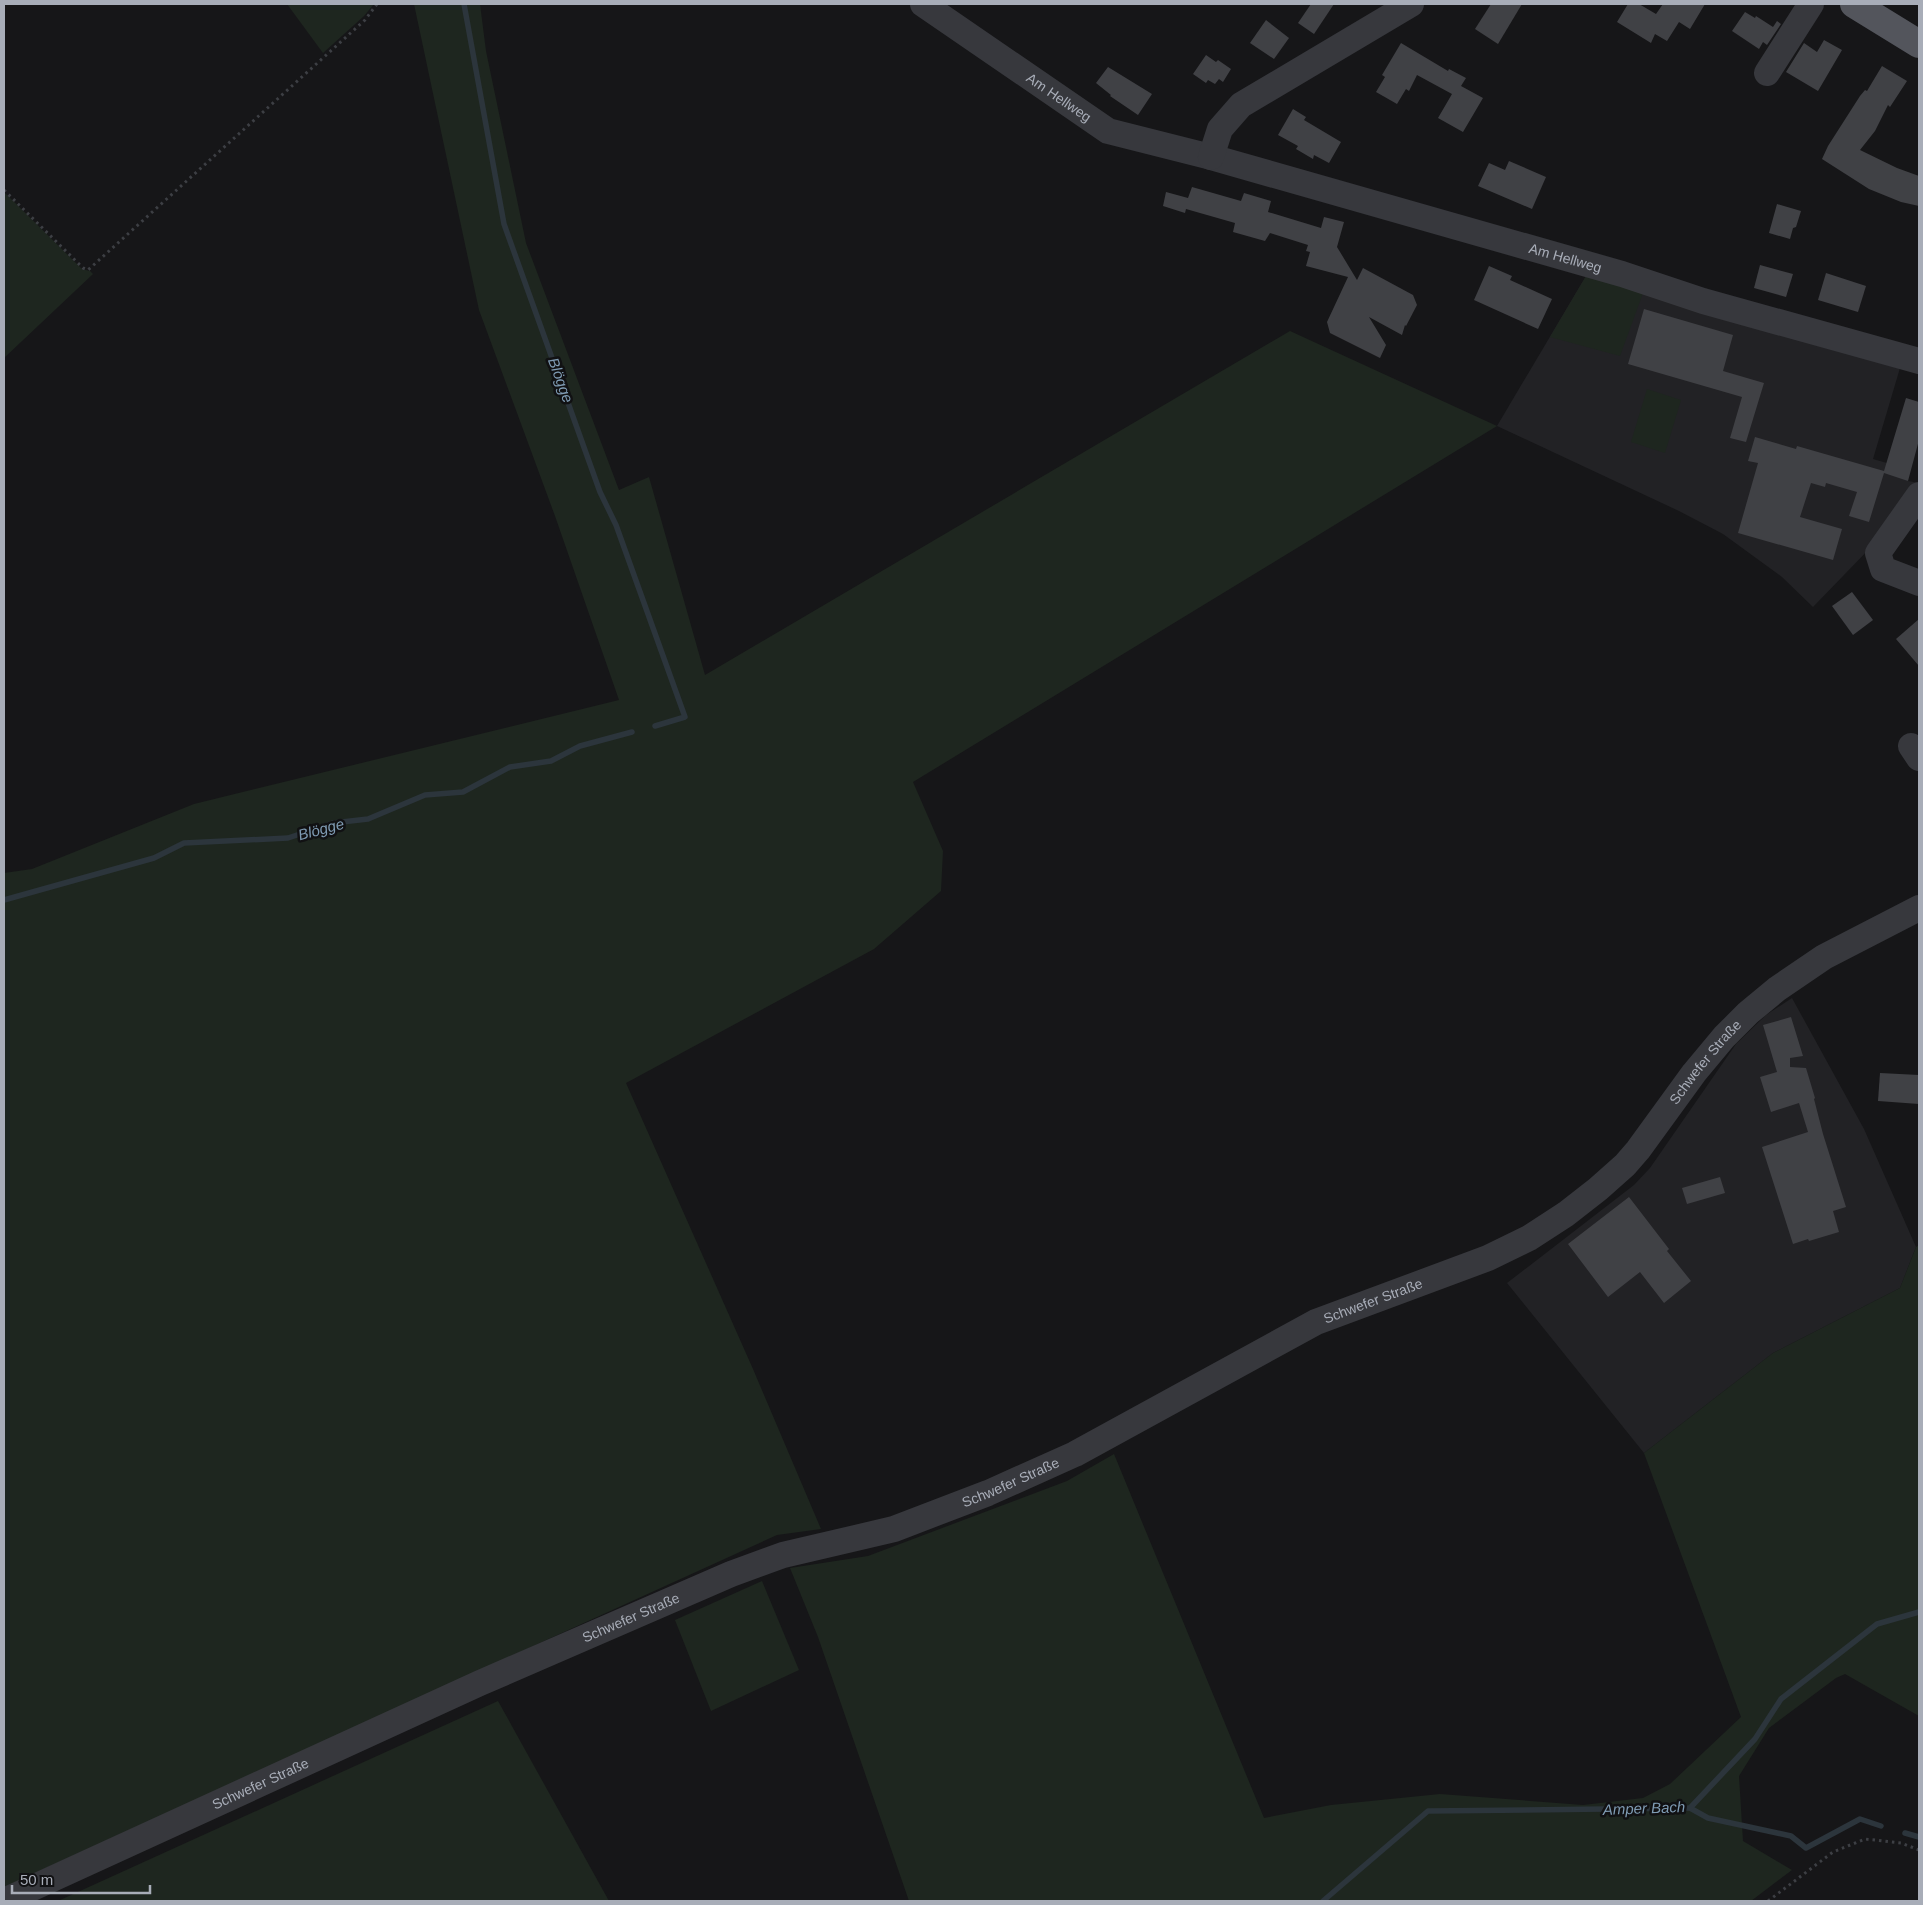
<svg xmlns="http://www.w3.org/2000/svg" width="1923" height="1905" font-family="Arial,sans-serif">
  <rect width="100%" height="100%" fill="#161618"/>
  <g fill="#222225">
    <polygon points="1586,276 1900,368 1873,459 1887,463 1908,481 1919,483 1903,514 1813,607 1782,577 1723,534 1679,511 1497,426"/>
    <polygon points="1792,998 1864,1129 1916,1247 1900,1288 1773,1353 1644,1453 1507,1283 1634,1185 1650,1168 1736,1044 1766,1015"/>
  </g>
  <g fill="#1e261f">
    <polygon points="287,4 374,4 364,16 323,53"/>
    <polygon points="414,4 480,4 486,51 526,243 619,490 649,477 705,675 1290,331 1497,426 913,782 943,851 941,891 874,949 626,1083 753,1369 821,1529 777,1535 4,1887 4,873 32,869 194,804 619,700 555,516 479,310"/>
    <polygon points="4,192 82,269 90,271 93,274 4,358"/>
    <polygon points="1586,276 1643,293 1620,356 1550,337"/>
    <polygon points="1647,389 1681,400 1665,453 1631,442"/>
    <polygon points="1919,1245 1919,1716 1845,1674 1836,1678 1769,1728 1739,1776 1743,1841 1792,1870 1751,1901 909,1901 818,1637 790,1568 868,1556 1067,1481 1114,1454 1264,1818 1331,1805 1440,1794 1583,1805 1643,1798 1670,1784 1741,1717 1644,1453 1773,1353 1900,1288 1916,1247"/>
    <polygon points="762,1581 799,1670 711,1711 675,1620"/>
    <polygon points="498,1701 609,1901 58,1901"/>
  </g>
  <g fill="none" stroke-linecap="round" stroke-linejoin="round">
    <g stroke="#2c353c" stroke-width="5.5">
      <polyline points="464,4 504,224 600,492 616,525 685,717 655,726"/>
      <polyline points="4,900 154,858 184,843 288,838 333,823 368,819 425,795 463,792 510,767 551,761 580,746 632,732"/>
      <polyline points="1690,1808 1708,1818 1791,1836 1806,1848 1860,1819 1881,1826"/>
      <polyline points="1905,1833 1919,1837"/>
      <polyline points="1323,1901 1428,1811 1690,1808 1755,1739 1781,1699 1877,1624 1919,1612"/>
    </g>
  </g>
  <g fill="#404145">
    <polygon points="1311,4 1334,4 1314,34 1298,23"/>
    <polygon points="1491,4 1522,4 1498,44 1475,29"/>
    <polygon points="1628,4 1639,4 1656,14 1663,4 1705,4 1690,29 1679,22 1667,41 1655,34 1651,43 1617,22"/>
    <polygon points="1745,12 1755,18 1756,16 1773,27 1777,21 1781,24 1767,45 1763,42 1759,49 1732,31"/>
    <polygon points="1266,20 1289,38 1274,59 1250,43"/>
    <polygon points="1824,40 1842,50 1818,91 1786,72 1804,43 1817,52"/>
    <polygon points="1401,43 1448,71 1449,69 1466,78 1461,86 1483,98 1463,132 1438,118 1452,94 1417,75 1409,91 1406,89 1397,104 1376,92 1385,77 1382,75"/>
    <polygon points="1206,55 1216,62 1218,60 1231,69 1223,82 1219,79 1215,84 1208,80 1206,83 1193,74"/>
    <polygon points="1882,66 1907,81 1890,107 1888,105 1875,131 1860,150 1897,168 1919,176 1919,206 1901,202 1869,189 1822,159 1828,146 1860,96 1865,90 1867,91"/>
    <polygon points="1108,67 1152,94 1138,115 1110,96 1111,95 1096,83"/>
    <polygon points="1293,109 1306,117 1304,120 1341,142 1329,163 1314,155 1313,159 1296,149 1298,146 1278,135"/>
    <polygon points="1509,161 1546,177 1532,209 1478,186 1489,163 1505,170"/>
    <polygon points="1192,187 1241,201 1244,193 1271,201 1268,212 1321,228 1324,217 1344,222 1337,247 1357,280 1363,268 1413,295 1417,305 1406,326 1405,325 1402,335 1369,317 1386,345 1380,358 1330,333 1327,322 1348,277 1306,266 1310,252 1306,251 1308,245 1270,233 1265,241 1233,232 1235,223 1186,209 1185,213 1163,206 1166,192 1188,198"/>
    <polygon points="1777,204 1801,211 1796,227 1793,228 1790,239 1769,233"/>
    <polygon points="1760,265 1793,274 1786,297 1754,288"/>
    <polygon points="1489,266 1512,276 1510,280 1552,299 1538,329 1474,300"/>
    <polygon points="1826,273 1866,286 1858,312 1818,300"/>
    <polygon points="1644,309 1733,335 1723,371 1764,383 1746,442 1730,438 1742,397 1628,364"/>
    <polygon points="1906,398 1919,402 1919,440 1908,481 1884,473 1869,522 1849,516 1857,492 1826,483 1825,487 1811,483 1800,517 1842,529 1833,560 1738,533 1758,463 1748,461 1755,437 1796,449 1797,446 1884,471"/>
    <polygon points="1852,592 1873,620 1853,635 1832,606"/>
    <polygon points="1919,619 1919,666 1896,639"/>
    <polygon points="1791,1017 1803,1056 1790,1058 1790,1067 1806,1068 1815,1098 1814,1099 1823,1134 1846,1207 1833,1211 1839,1232 1809,1241 1808,1239 1793,1244 1762,1147 1808,1132 1799,1103 1771,1112 1760,1077 1777,1072 1763,1025"/>
    <polygon points="1880,1073 1919,1075 1919,1104 1878,1101"/>
    <polygon points="1720,1177 1725,1193 1687,1204 1682,1188"/>
    <polygon points="1629,1197 1669,1249 1667,1251 1691,1281 1664,1303 1640,1272 1608,1297 1568,1244"/>
  </g>
  <g fill="none" stroke-linecap="round" stroke-linejoin="round">
    <g stroke="#3d3f44" stroke-width="3" stroke-dasharray="2.5 4" stroke-linecap="butt">
      <polyline points="4,190 83,268 88,270 365,20 377,4"/>
      <polyline points="1768,1901 1833,1852 1865,1839 1901,1843 1919,1850"/>
    </g>
    <g stroke="#37383d" stroke-width="26">
      <path id="s1" d="M923 4 1108 131 1211 157 1622 274 1703 301 1919 361"/>
      <polyline points="1767,73 1811,4"/>
      <polyline points="1211,157 1220,129 1241,105 1411,4"/>
      <polyline points="1919,495 1878,553 1883,569 1919,583"/>
      <polyline points="1911,746 1919,758"/>
      <path id="s2" d="M4 1901 480 1683 731 1574 783 1555 894 1529 988 1493 1075 1454 1316 1322 1488 1258 1529 1238 1566 1214 1598 1189 1625 1165 1638 1150 1694 1073 1724 1037 1748 1013 1777 989 1824 957 1919 908"/>
    </g>
    <polyline stroke="#53555c" stroke-width="28" points="1854,4 1919,44"/>
  </g>
  <g text-anchor="middle" dominant-baseline="central" stroke-width="5" stroke-linejoin="round" paint-order="stroke">
    <g font-size="14" fill="#a8adb8" stroke="#111113">
      <text stroke="none"><textPath href="#s1" startOffset="165">Am Hellweg</textPath></text>
      <text stroke="none"><textPath href="#s1" startOffset="699">Am Hellweg</textPath></text>
      <text stroke="none"><textPath href="#s2" startOffset="1918">Schwefer Straße</textPath></text>
      <text stroke="none"><textPath href="#s2" startOffset="1498">Schwefer Straße</textPath></text>
      <text stroke="none"><textPath href="#s2" startOffset="1092">Schwefer Straße</textPath></text>
      <text stroke="none"><textPath href="#s2" startOffset="688">Schwefer Straße</textPath></text>
      <text stroke="none"><textPath href="#s2" startOffset="282">Schwefer Straße</textPath></text>
    </g>
    <g font-size="15" font-style="italic" fill="#7f9bb3" stroke="#111113">
      <text transform="translate(561 380) rotate(70)">Blögge</text>
      <text transform="translate(321 829) rotate(-15)">Blögge</text>
      <text transform="translate(1644 1808) rotate(-2)">Amper Bach</text>
    </g>
  </g>
  <rect width="1923" height="1905" fill="none" stroke="#a8adb8" stroke-width="10"/>
  <path d="M12 1885v8h138v-8" fill="none" stroke="#a8adb8" stroke-width="2.5"/>
  <text x="20" y="1885" font-size="15" fill="#a8adb8" stroke="#111113" stroke-width="4" paint-order="stroke">50 m</text>
</svg>
